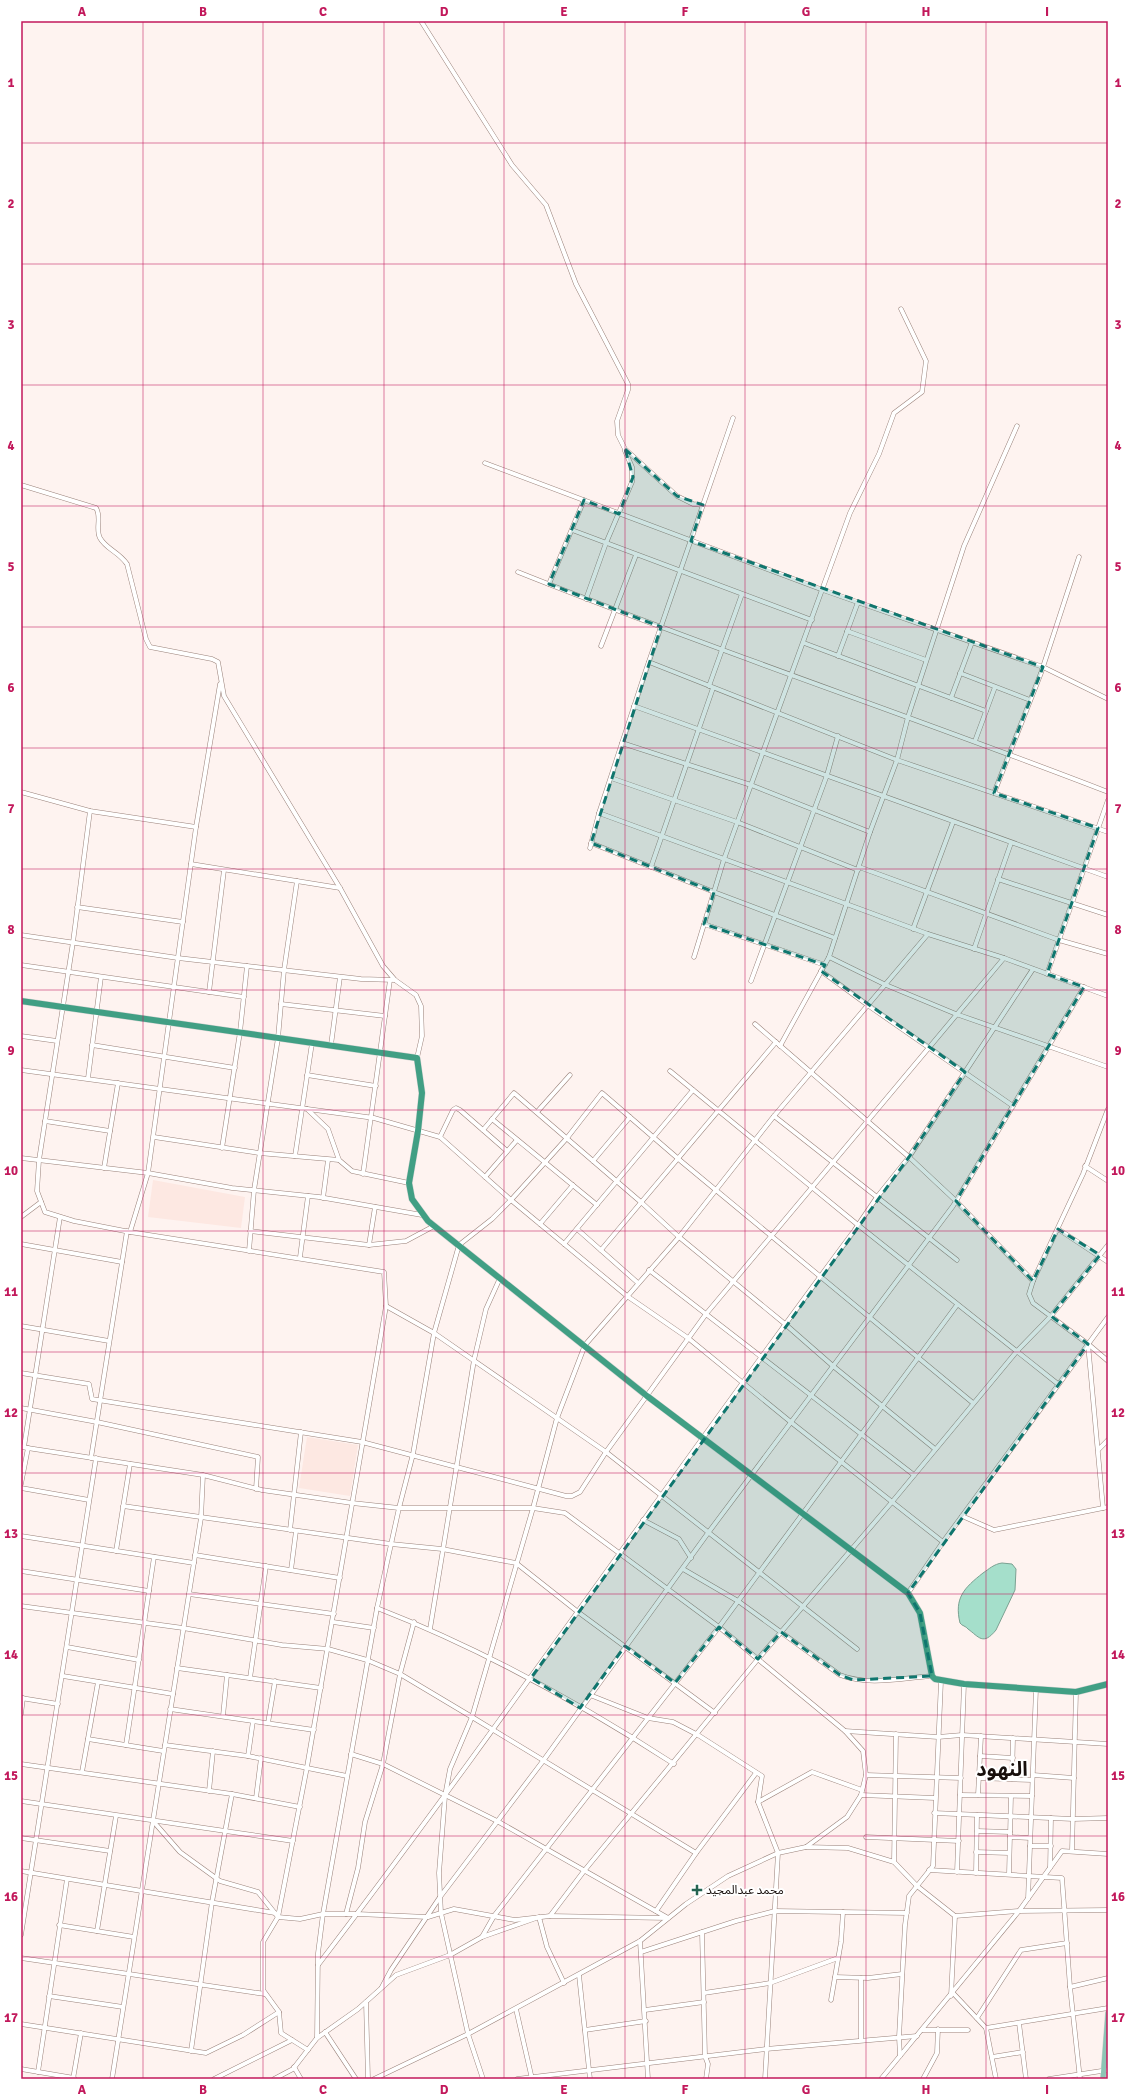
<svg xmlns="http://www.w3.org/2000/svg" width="1129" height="2100" font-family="Signika,'Noto Sans Arabic',sans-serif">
  <rect width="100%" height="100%" fill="#fef3f0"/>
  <g fill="#fde8e2">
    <polygon points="153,1180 245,1197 241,1228 148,1217"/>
    <polygon points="307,1437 358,1445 350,1496 299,1488"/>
  </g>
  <path fill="#a5dfcb" stroke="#7ba192" d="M1002 1563 1012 1564 1016 1569 1015 1590 996 1630C983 1646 979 1637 968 1629 966 1626 962 1626 960 1623 954 1598 964 1588 983 1573 989 1569 994 1564 1002 1563Z"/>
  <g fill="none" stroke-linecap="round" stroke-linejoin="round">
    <g stroke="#9a827a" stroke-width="5">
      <g id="minor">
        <polyline points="421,21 512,165 546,205 576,284 628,384 628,390 617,421 618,435 625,449 677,496 693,504 703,505"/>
        <polyline points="485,463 823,590 1043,667 1108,699"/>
        <path d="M21 485 96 508C102 517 95 529 100 538 106 549 119 552 127 564L146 639 150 647 212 659 218 662 224 696 340 888 383 966 395 980 416 995 421 1006 422 1036 417 1058"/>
        <polyline points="572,530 812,620"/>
        <path d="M518 572C713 650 912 716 1108 792"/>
        <polyline points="549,584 584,500"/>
        <polyline points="586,599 606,543 632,482 632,467 625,451"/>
        <polyline points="847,631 926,660"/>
        <polyline points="804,643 986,711"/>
        <polyline points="601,646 636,555"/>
        <polyline points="838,656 858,602"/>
        <polyline points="649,662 897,760 1108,832"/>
        <polyline points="960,673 1030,700"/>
        <polyline points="709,686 742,594"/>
        <polyline points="951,698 972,642"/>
        <polyline points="634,706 1108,877"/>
        <polyline points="975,741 995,687"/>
        <polyline points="622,743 751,785 870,832"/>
        <polyline points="611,778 737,822 858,870"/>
        <polyline points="21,792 90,811 196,827"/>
        <polyline points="994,793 1041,673 1079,557"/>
        <polyline points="90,811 73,942 39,1160 37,1191 45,1212 74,1221 130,1232 384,1272 386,1306 307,1767 278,1917 263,1942 263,1990 279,2012 281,2033 308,2050"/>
        <polyline points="599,813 928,934 1004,958 1108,996"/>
        <polyline points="591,843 714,892 835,938"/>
        <polyline points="590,848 599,813 646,670 733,418"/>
        <polyline points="191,864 340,888"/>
        <polyline points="651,867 713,688"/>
        <polyline points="859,867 1059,940 1108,954"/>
        <polyline points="998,879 1108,915"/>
        <polyline points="77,907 183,922"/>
        <polyline points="704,924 825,965"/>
        <polyline points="913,929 953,822"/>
        <polyline points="21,935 178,958 361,979 395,980"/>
        <polyline points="974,949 1011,843"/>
        <polyline points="694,957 724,859 850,513 879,454 894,413 922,392 926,361 901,309"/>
        <polyline points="829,957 886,985 956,1014 1108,1067"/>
        <polyline points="21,965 244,997"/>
        <polyline points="821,971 869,1006 1013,1106"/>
        <polyline points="1047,974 1108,800"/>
        <polyline points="751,981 827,775 838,736"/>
        <polyline points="209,992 224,870"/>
        <polyline points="281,1004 385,1016"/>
        <polyline points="755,1024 909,1157 956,1201 1033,1281"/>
        <polyline points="21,1036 57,1041"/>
        <polyline points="92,1045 235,1068"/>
        <polyline points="331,1045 340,977"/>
        <polyline points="780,1046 829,957 870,832 897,760 908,717 964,546 1017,426"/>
        <polyline points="21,1070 374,1118 440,1137 511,1200 627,1296 688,1338 792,1423 943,1542"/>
        <polyline points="670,1071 858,1225 1058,1384"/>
        <polyline points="307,1075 376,1086"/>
        <polyline points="88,1078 101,977"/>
        <polyline points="307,1109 328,1129 339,1160 352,1171 409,1183"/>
        <polyline points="537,1112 570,1075"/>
        <polyline points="774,1116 957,1260"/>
        <polyline points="492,1119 597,1205"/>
        <polyline points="45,1121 110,1131"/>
        <polyline points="483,1130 514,1093 642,1203 679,1237 785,1324 833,1366 935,1449"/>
        <polyline points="154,1137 259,1153 339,1160"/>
        <polyline points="440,1137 453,1110 456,1108 460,1110 507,1151"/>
        <polyline points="222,1148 240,1032 247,966"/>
        <polyline points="295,1156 312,1043"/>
        <polyline points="21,1158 148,1173 232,1188 319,1197 422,1215"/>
        <polyline points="593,1161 630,1117"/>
        <polyline points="1085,1166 1108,1181"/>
        <polyline points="104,1168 118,1083"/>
        <polyline points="363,1174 390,980"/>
        <polyline points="485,1177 517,1140"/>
        <polyline points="323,1198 328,1160"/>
        <polyline points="21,1217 41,1202"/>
        <polyline points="540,1224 573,1185"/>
        <polyline points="577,1229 638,1283"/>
        <polyline points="1058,1229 1108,1262"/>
        <polyline points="250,1231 369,1245 406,1241 434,1226"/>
        <polyline points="130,1232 148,1173 196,827 220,684"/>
        <polyline points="21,1244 122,1262"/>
        <polyline points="564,1244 693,1090"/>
        <polyline points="369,1245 375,1207"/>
        <polyline points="601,1250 776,1042"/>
        <polyline points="249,1251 254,1190 278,1038 284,970 297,881"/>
        <polyline points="300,1257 308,1196"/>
        <polyline points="649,1270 914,1475"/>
        <polyline points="386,1306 434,1333 606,1452 857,1649"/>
        <polyline points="21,1326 109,1341"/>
        <polyline points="1088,1344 1108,1361"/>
        <polyline points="21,1373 89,1384 92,1399 362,1442 566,1496 572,1496 580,1492 606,1452 706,1314 1004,958"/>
        <polyline points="21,1408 97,1422 258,1457 256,1489"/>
        <polyline points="21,1447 203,1475 262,1490 352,1503 399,1508 533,1508 565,1513 719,1627 845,1731 863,1751 866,1775 861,1795 847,1817 806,1847"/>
        <polyline points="24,1447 60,1217"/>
        <polyline points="1098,1450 1108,1440"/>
        <polyline points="91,1458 127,1231"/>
        <polyline points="21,1484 28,1448"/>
        <polyline points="21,1488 89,1500"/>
        <polyline points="123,1506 391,1544 442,1549 516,1563 578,1612 715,1713"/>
        <polyline points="1103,1508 1088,1344 1033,1303 1029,1294 1033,1281 1083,1174 1108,1109"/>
        <polyline points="962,1516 994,1530 1108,1507"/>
        <polyline points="643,1520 679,1539 691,1558"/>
        <polyline points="290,1530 301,1432"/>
        <polyline points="21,1536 194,1563"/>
        <polyline points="116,1551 130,1464"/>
        <polyline points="195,1555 340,1578"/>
        <path d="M683 1569 738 1601 840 1675C868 1686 902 1678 932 1676"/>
        <polyline points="291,1570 296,1531"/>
        <polyline points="21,1571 149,1591"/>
        <polyline points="908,1593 943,1542 1108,1317"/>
        <polyline points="189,1594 334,1614"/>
        <polyline points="21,1606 183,1628 282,1645 328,1649 367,1660 400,1674 472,1717 696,1853"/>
        <path d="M377 1608C482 1649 580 1703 674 1764"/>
        <polyline points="333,1622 374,1628"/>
        <polyline points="430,1629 474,1360 486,1309 500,1278"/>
        <polyline points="67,1647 139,1660"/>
        <polyline points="177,1668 321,1688"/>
        <polyline points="63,1676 173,1694"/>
        <polyline points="250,1678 266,1566"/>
        <polyline points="590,1695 648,1718 673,1722 698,1735 762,1776 758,1802 778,1853 765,2079"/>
        <polyline points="21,1698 58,1704"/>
        <polyline points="170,1709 314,1730"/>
        <polyline points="21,1714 23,1698"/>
        <polyline points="223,1716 227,1675"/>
        <polyline points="268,1723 275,1681"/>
        <polyline points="845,1731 938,1737 962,1735 1108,1744"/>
        <polyline points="88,1739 163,1751"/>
        <polyline points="126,1745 154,1557"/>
        <polyline points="165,1745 248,1756 347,1776"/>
        <polyline points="248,1756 253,1721"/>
        <polyline points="980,1756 1013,1758"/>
        <polyline points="21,1764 232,1794 300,1807"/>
        <polyline points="82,1772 98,1682"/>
        <polyline points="866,1775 961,1778"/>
        <polyline points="1033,1775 1074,1778"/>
        <polyline points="979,1778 1032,1780"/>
        <polyline points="1012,1779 1013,1738"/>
        <polyline points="209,1791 213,1751"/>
        <polyline points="861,1795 935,1798"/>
        <polyline points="960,1795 1032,1796"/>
        <polyline points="978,1795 981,1736"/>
        <polyline points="256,1798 261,1758"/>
        <polyline points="21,1801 293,1841"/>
        <polyline points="758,1802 812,1772 862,1790"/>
        <polyline points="934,1813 1073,1819 1108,1818"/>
        <polyline points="153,1821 180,1852 220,1881 258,1892 278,1917 300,1919 323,1914 357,1914 428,1917 454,1909 515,1920 550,1916 668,1918 497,1821 383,1764 351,1754"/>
        <polyline points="977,1831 1010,1832"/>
        <polyline points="866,1837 959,1841"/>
        <polyline points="1010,1837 1030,1838"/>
        <polyline points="21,1838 110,1851"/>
        <polyline points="1030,1846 1051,1846"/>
        <polyline points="1072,1851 1076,1692"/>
        <polyline points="976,1852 1009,1853"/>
        <polyline points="894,1862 896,1734"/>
        <polyline points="1050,1868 1051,1818"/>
        <polyline points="929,1870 1062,1878 1070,1987 1080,2079"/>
        <polyline points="21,1871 275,1913"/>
        <polyline points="957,1872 964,1684"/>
        <polyline points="976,1873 977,1815"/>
        <polyline points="1009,1874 1011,1796"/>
        <polyline points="1028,1899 1036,1689"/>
        <polyline points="656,1911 696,1853 756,1773"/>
        <polyline points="346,1914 358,1868 365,1822 383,1764 400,1674 414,1622"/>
        <polyline points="550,1916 584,1871 758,1659 892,1502 1017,1351 1051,1316 1108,1245"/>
        <polyline points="955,1916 1019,1911 1108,1910"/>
        <polyline points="59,1925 134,1937"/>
        <polyline points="97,1931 116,1816"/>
        <polyline points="702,1932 705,2056 708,2064 706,2079"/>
        <polyline points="21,1935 96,1458"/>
        <polyline points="482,1937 494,1916 719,1627 957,1305"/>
        <polyline points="640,1941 648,2079"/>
        <polyline points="641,1952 736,1921 775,1911 907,1913"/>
        <polyline points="21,1958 265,1994"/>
        <path d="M318 1965C502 1724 673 1474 854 1231L877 1197 909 1157 1033 969"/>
        <polyline points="579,1975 590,2079"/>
        <polyline points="835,1977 868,1978 902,1974"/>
        <polyline points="861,1978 861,2040"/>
        <polyline points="382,1987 391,1970 440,1897 543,1761 708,1533 953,1206 1084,987"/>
        <polyline points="1070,1987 1108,1978"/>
        <polyline points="704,1993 770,1983 838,1958"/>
        <polyline points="953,1993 986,2028 996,2079"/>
        <polyline points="49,1996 123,2007"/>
        <polyline points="831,2000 841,1942 843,1912"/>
        <polyline points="366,2002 368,2079"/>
        <polyline points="516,2009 532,2079"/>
        <polyline points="645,2010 704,2002"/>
        <polyline points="977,2018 1021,1950 1067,1943"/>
        <polyline points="1019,2023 1026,2079"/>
        <polyline points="21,2024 206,2053 243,2035 279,2012"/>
        <polyline points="986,2028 1108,2008"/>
        <polyline points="585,2030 646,2021"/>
        <polyline points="922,2030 968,2030"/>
        <polyline points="325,2032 356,2079"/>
        <polyline points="317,2038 318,1953 323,1914 377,1608 399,1508 413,1454 434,1333 459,1245 492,1219 511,1200 567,1138 602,1093 682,1162 973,1403"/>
        <polyline points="191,2051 212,1902 232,1794"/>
        <polyline points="900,2056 899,2037 905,1925 909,1896 933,1866 941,1681"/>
        <polyline points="992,2057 1023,2052"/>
        <polyline points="294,2067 301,2079"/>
        <polyline points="21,2069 74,2078"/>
        <polyline points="38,2072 67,1879"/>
        <polyline points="73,2079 81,2033"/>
        <polyline points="112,2079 201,1518 203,1475"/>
        <polyline points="214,2079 292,2040"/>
        <polyline points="274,2079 293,2069 317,2038 358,2009 396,1975 450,1955 482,1937 539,1917 547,1947 564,1983"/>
        <polyline points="374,2079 468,2034 640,1941 686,1904 728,1876 778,1853 806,1847 848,1848 894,1862 917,1886 955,1916 951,1996"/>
        <polyline points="483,2079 468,2034 441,1913 439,1873 445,1796 450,1769 472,1717 533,1508 557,1418 585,1345 679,1237 774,1116 928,934"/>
        <polyline points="517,2079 766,2049 917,2036"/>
        <polyline points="881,2079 1019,1911 1062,1851 1108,1854"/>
        <polyline points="923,2079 937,2053 938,2029"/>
        <polyline points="1049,2079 1108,2070"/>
      </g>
    </g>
    <g stroke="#d5d4d3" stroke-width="6">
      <polyline id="major" points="1103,2079 1108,2013"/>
    </g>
    <g stroke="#d5d4d3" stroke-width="7">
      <polyline id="highway" points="21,1001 417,1058 422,1093 418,1131 409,1183 412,1199 428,1221 647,1396 908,1593 920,1613 932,1676 935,1679 964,1684 1076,1692 1108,1684"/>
    </g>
    <use href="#minor" stroke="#fff" stroke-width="4"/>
    <use href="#major" stroke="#8dc5b5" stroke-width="5"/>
    <use href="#highway" stroke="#419f84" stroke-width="6"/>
  </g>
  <path fill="#0f766e" fill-opacity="0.2" stroke="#0f766e" stroke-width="3" stroke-dasharray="8 5" stroke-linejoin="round" d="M625 449 677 496 703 505 691 541 1043 667 994 793 1098 828 1047 974 1084 987 956 1201 1033 1281 1058 1229 1100 1255 1051 1316 1088 1344 908 1593 920 1613 932 1676 853 1680 840 1675 781 1632 758 1659 719 1627 675 1683 625 1646 580 1708 531 1678 909 1157 965 1072 821 971 825 965 704 924 714 892 591 843 661 627 549 584 584 500 619 514 633 477Z"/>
  <path fill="none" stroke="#c2185b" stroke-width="1" stroke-opacity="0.55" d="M143 21V2079M263 21V2079M384 21V2079M504 21V2079M625 21V2079M745 21V2079M866 21V2079M986 21V2079M21 143H1108M21 264H1108M21 385H1108M21 506H1108M21 627H1108M21 748H1108M21 869H1108M21 990H1108M21 1110H1108M21 1231H1108M21 1352H1108M21 1473H1108M21 1594H1108M21 1715H1108M21 1836H1108M21 1957H1108"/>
  <path fill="#246451" stroke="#fff" stroke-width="1.5" d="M695 1884h4v4h4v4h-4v4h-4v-4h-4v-4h4z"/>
  <g text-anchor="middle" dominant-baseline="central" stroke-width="4" stroke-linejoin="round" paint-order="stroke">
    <g font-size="12" fill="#180f0c" stroke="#fff" text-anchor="start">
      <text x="706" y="1890">محمد عبدالمجيد</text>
    </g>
    <g font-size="20" font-weight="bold" fill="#180f0c" stroke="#fff">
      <text x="1002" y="1769">النهود</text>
    </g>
  </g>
  <rect width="1129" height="2100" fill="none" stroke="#ffffff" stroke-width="44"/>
  <rect x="22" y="22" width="1085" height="2056" fill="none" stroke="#c2185b" stroke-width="1.5"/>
  <g font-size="13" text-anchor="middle" font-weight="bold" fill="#c2185b">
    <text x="82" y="16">A</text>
    <text x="203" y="16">B</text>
    <text x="323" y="16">C</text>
    <text x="444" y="16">D</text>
    <text x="564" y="16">E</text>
    <text x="685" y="16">F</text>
    <text x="806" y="16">G</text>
    <text x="926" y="16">H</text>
    <text x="1047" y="16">I</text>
    <text x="11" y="87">1</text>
    <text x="1118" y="87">1</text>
    <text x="11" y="208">2</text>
    <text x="1118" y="208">2</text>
    <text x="11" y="329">3</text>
    <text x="1118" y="329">3</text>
    <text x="11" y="450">4</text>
    <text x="1118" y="450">4</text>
    <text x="11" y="571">5</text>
    <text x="1118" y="571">5</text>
    <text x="11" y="692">6</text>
    <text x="1118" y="692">6</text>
    <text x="11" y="813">7</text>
    <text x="1118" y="813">7</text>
    <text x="11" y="934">8</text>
    <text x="1118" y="934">8</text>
    <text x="11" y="1055">9</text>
    <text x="1118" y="1055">9</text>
    <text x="11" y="1175">10</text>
    <text x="1118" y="1175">10</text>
    <text x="11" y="1296">11</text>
    <text x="1118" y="1296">11</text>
    <text x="11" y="1417">12</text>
    <text x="1118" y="1417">12</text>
    <text x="11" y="1538">13</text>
    <text x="1118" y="1538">13</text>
    <text x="11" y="1659">14</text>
    <text x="1118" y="1659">14</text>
    <text x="11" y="1780">15</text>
    <text x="1118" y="1780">15</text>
    <text x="11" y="1901">16</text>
    <text x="1118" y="1901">16</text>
    <text x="11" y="2022">17</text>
    <text x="1118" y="2022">17</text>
    <text x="82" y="2094">A</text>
    <text x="203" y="2094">B</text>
    <text x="323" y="2094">C</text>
    <text x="444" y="2094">D</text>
    <text x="564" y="2094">E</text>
    <text x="685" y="2094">F</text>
    <text x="806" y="2094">G</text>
    <text x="926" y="2094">H</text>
    <text x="1047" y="2094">I</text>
  </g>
</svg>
